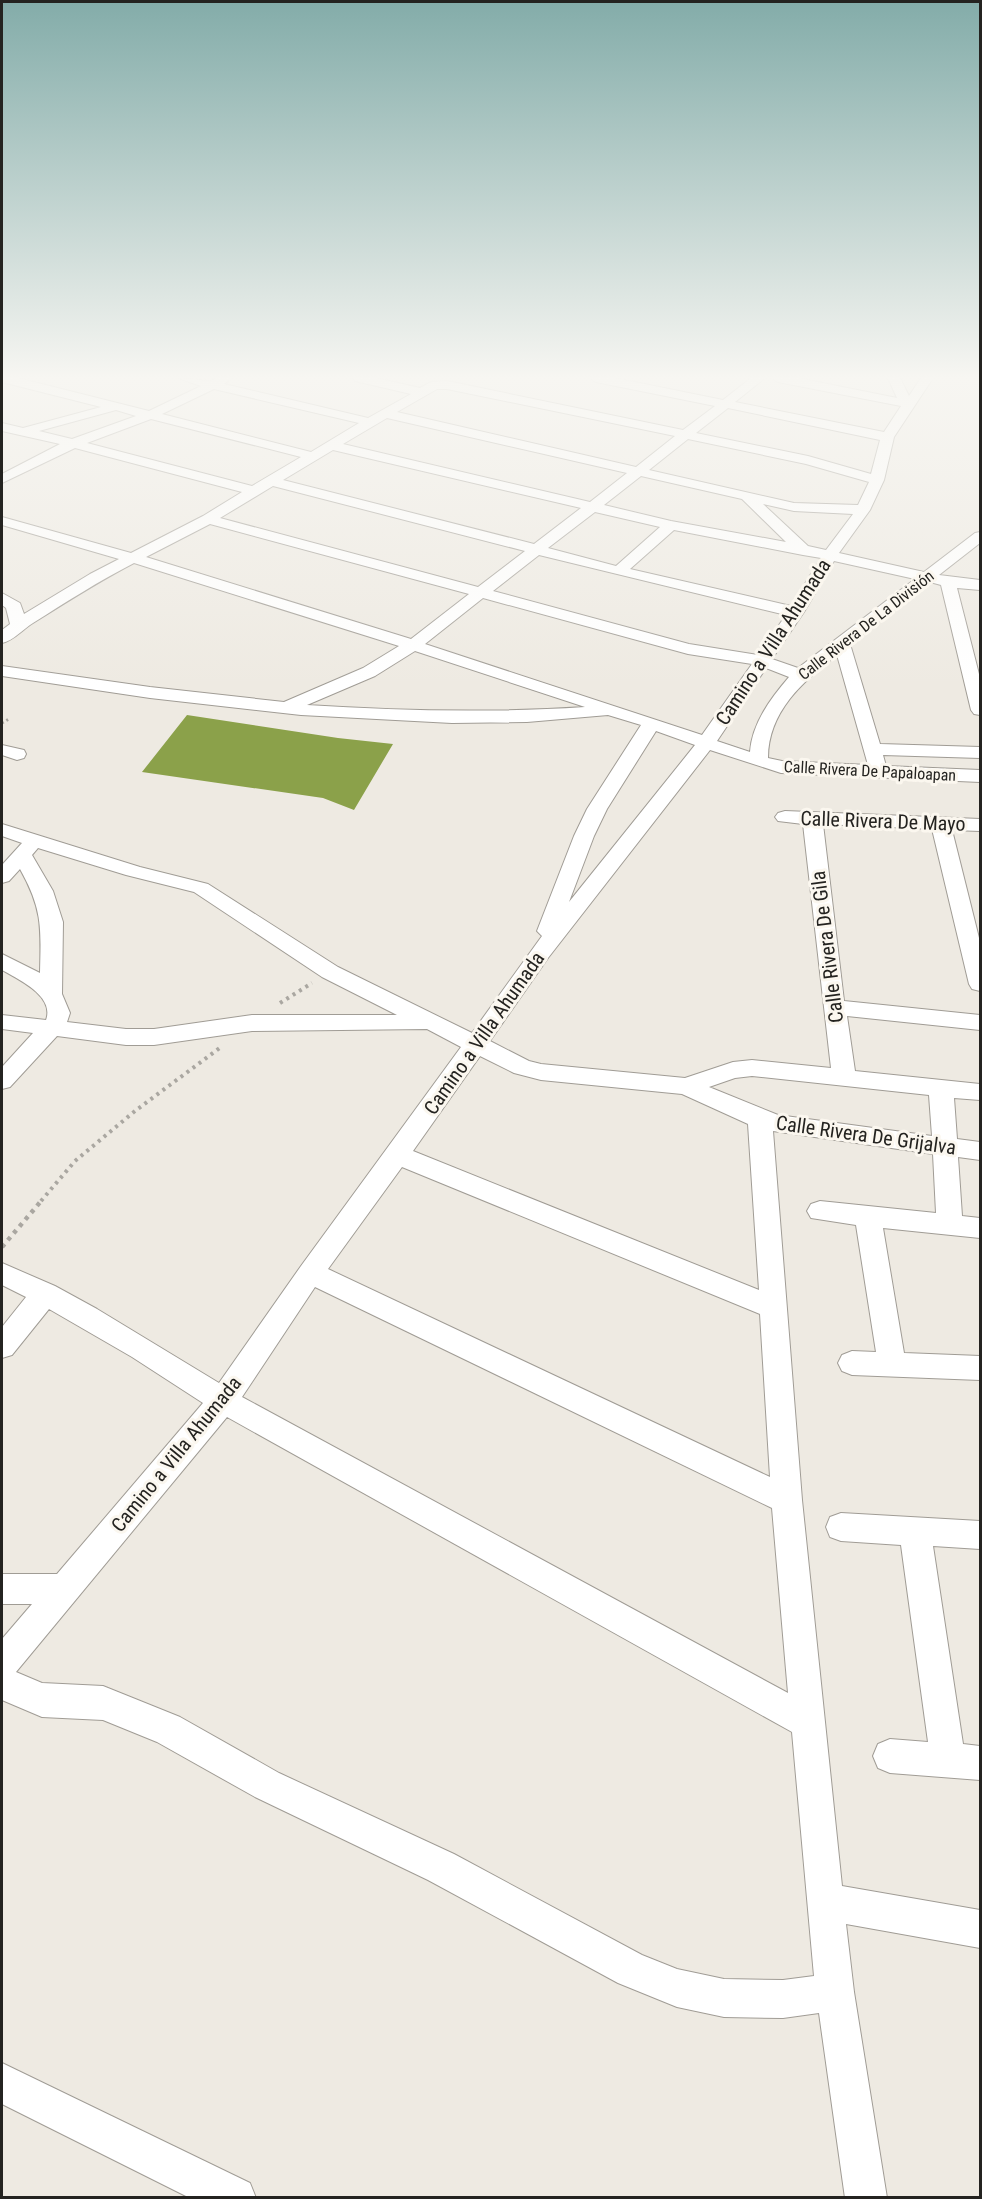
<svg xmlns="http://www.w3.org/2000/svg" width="982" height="2199" font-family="'Roboto Condensed',sans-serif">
  <rect width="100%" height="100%" fill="#eeeae2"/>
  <polygon fill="#8ba14a" points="187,715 338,738 393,744 354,810 323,798 142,772"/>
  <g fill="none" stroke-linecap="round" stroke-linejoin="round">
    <g stroke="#a09c95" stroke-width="2">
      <g id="street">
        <path d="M2 378H18L149 411 201 386 178 378 211 381 216 378H232L224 384 368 418 411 394 355 381 353 378H376L420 388 431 382 447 381 683 430 715 406 596 382 590 378H615L723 400 751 378H765L735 402 884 432 901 406 778 382 772 378H798L897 398 888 378H900L909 396 921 378H933L894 437 884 480 870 510 839 553 924 572 975 533 980 532V543L939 575 980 580V590L957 588 980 678V715L974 714 971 710 941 585 930 582 850 644 880 744 980 747V758L883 755 886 766 980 770V782L781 773 710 750 548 958 490 1041 529 1061 541 1064 685 1078 733 1062 752 1060 831 1068 803 824 778 821 775 817 778 813 785 811 980 819V831L952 830 980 942V991L972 989 969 984 932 829 823 824 844 1001 980 1015V1030L847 1016 855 1071 980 1084V1100L954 1098 957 1139 980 1142V1160L958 1157 962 1216 980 1218V1238L883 1228 904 1353 980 1356V1380L852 1375 842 1371 838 1363 842 1355 852 1351 876 1352 856 1225 811 1218 807 1211 811 1204 820 1201 936 1213 933 1154 773 1131 802 1500 842 1886 980 1910V1948L846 1924 854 1992 887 2198H845L819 2013 783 2018 724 2017 677 2007 618 1983 428 1880 255 1797 157 1742 103 1720 42 1717 2 1700V1639L32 1604H2V1574H57L203 1403 132 1357 49 1309 12 1355 2 1358V1327L26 1297 2 1285V1263L55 1286 97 1309 219 1383 301 1266 461 1047 427 1029 252 1031 154 1045H126L57 1036 10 1087 2 1089V1067L33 1033 2 1029V1015L46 1020C55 996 18 979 2 970V954L40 973C41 928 43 910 20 869L9 881 2 883V865L22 843 2 836V824L140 867 208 884 338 967 472 1033 542 936 537 931 574 836 587 809 641 725 608 715 527 722 452 723 301 715 150 698 2 676V666L150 687 284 702 363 668 399 646 134 563C99 581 66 602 33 623 23 629 13 641 2 643V630L10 624 6 608 2 605V593L20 603 24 614 90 574 119 559 2 525V517L131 553 203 516 242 492 75 448 2 483V474L60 444 2 431V423L23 428 101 407 2 382ZM214 389 359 423 311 452 162 414ZM437 389H447L675 436 636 467 397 412ZM728 408 880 440 871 474 808 456 696 433ZM116 410 136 416 72 439 39 431ZM387 418 627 473 590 502 343 444ZM151 419 301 457 252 486 87 443ZM688 439 806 464 869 482 858 505 794 503 649 470ZM333 450 581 508 534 544 283 480ZM641 476 742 499 786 542 671 521 604 505ZM273 486 525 551 478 587 220 518ZM763 504 794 511 853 514 826 550 808 546ZM595 512 660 527 616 566 548 548ZM210 524 469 594 411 639 146 557ZM674 530 803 555 821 558 791 606 630 569ZM539 555 786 615 758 655 689 644 493 591ZM834 561 915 579 798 668 772 659 804 612ZM483 598 688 654 752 664 702 735 425 644ZM415 651 585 707C492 713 400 711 307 705L375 676ZM837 655 868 765 782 761 768 758C768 712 803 681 837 655ZM766 668 789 677C771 698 752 723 750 752L717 741ZM656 731 695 745 569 902 594 836 607 809ZM38 848 126 875 194 892 322 977 397 1015H252L154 1029H126L67 1022 70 1013 62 994 63 922 53 891 32 855ZM480 1056 514 1073 541 1080 682 1094 748 1124 759 1290 413 1151ZM752 1076 929 1095 932 1136 778 1115 709 1087 735 1078ZM402 1167 760 1314 770 1477 328 1269ZM315 1287 772 1508 788 1693 242 1397ZM227 1417 792 1732 814 1976 783 1980 724 1979 677 1969 642 1955 454 1854 279 1773 180 1717 103 1686 42 1683 16 1672Z"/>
        <polygon points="2,745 24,750 26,754 24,758 17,760 2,755"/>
        <polygon points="841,1513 980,1521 980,1549 933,1546 963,1744 980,1746 980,1780 890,1773 878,1768 873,1756 878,1744 890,1739 928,1742 901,1545 841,1541 830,1537 826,1527 830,1517"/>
        <polygon points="2,2063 250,2183 256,2198 190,2198 2,2104"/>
      </g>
    </g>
    <polyline stroke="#aaa7a1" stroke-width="3" stroke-dasharray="2 3" stroke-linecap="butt" points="2,723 9,719"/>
    <g stroke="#aaa7a1" stroke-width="4" stroke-dasharray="3 4.5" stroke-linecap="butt">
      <polyline points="280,1003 312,983"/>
      <polyline points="41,1201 75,1161 135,1111 221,1047"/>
    </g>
    <polyline stroke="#aaa7a1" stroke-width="4.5" stroke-dasharray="4 5" stroke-linecap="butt" points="2,1247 42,1200"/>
    <use href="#street" fill="#fff" fill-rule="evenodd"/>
  </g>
  <linearGradient id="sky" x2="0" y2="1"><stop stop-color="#83aca9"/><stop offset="0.55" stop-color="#f7f6f2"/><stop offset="1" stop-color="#f7f6f2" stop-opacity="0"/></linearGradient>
  <rect width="982" height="686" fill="url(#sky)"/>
  <g text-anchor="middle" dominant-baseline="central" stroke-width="6" stroke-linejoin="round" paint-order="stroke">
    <g font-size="16" fill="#242320" stroke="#fbf7ef">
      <text transform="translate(866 625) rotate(-38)">Calle Rivera De La División</text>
      <text transform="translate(870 771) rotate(3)">Calle Rivera De Papaloapan</text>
    </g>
    <g font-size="20" fill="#242320" stroke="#fbf7ef">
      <text transform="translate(773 642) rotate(-57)">Camino a Villa Ahumada</text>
      <text transform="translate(883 821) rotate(2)">Calle Rivera De Mayo</text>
      <text transform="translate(827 947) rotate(-97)">Calle Rivera De Gila</text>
      <text transform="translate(484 1033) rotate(-55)">Camino a Villa Ahumada</text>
      <text transform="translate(866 1135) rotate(8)">Calle Rivera De Grijalva</text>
      <text transform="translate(176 1454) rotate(-51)">Camino a Villa Ahumada</text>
    </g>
  </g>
  <rect width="982" height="2199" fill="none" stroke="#242320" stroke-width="6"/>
</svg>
